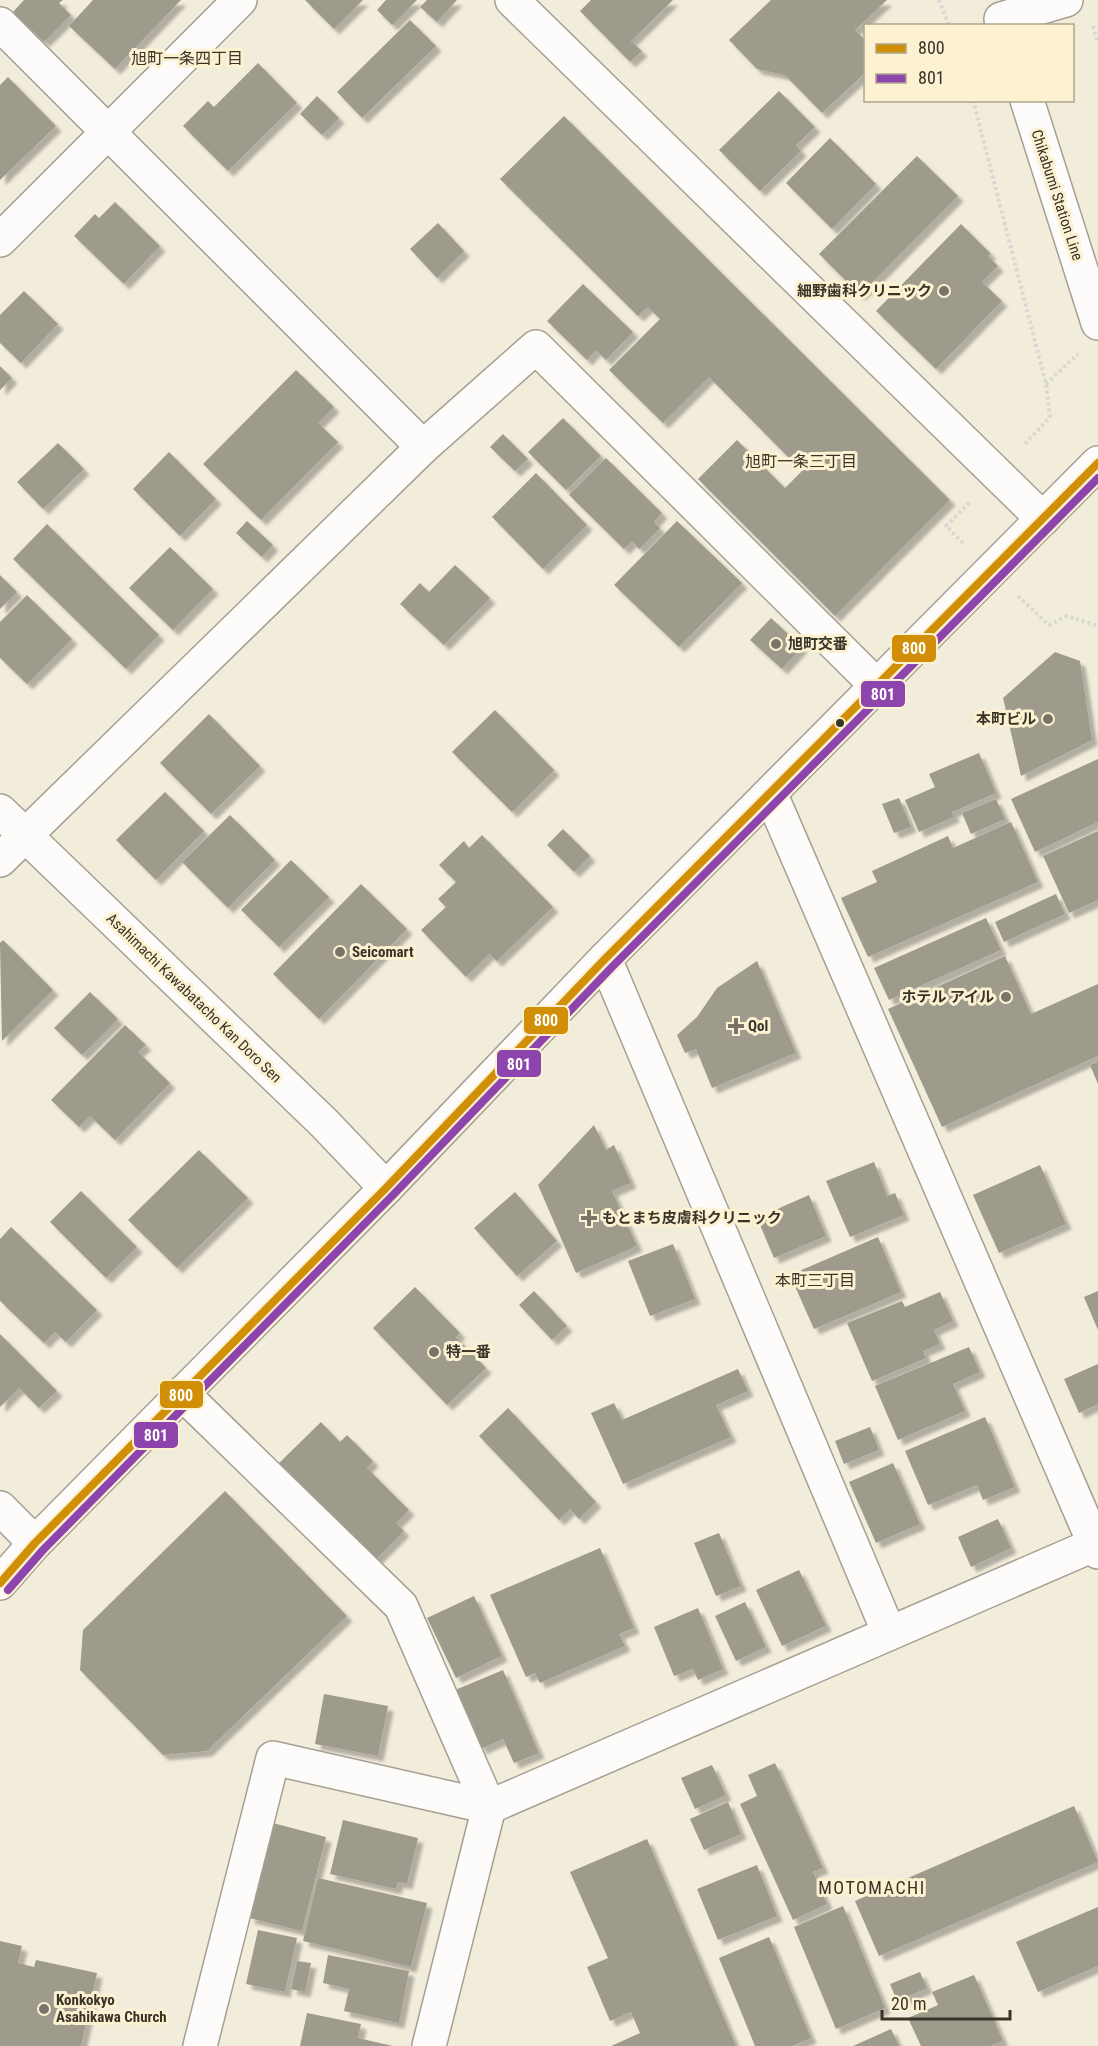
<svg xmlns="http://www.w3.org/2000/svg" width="1098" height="2046" font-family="'Roboto Condensed','Noto Sans JP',sans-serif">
  <defs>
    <filter id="shadow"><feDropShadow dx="5.5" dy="5.5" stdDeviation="1.5" flood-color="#0004"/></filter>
  </defs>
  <rect width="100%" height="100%" fill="#f2ecdb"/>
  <g fill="#9e9a8c" filter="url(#shadow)">
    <polygon points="24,0 63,0 59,3 71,15 44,42 13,12"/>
    <polygon points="93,0 181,0 115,69 69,26"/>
    <polygon points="305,0 363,0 334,29"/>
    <polygon points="386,0 417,0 392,25 377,10"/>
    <polygon points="427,0 457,0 437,22 420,7"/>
    <polygon points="591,0 673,0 631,41 642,51 630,62 580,11"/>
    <polygon points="771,0 887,0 855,30 866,41 866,72 822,113 785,75 757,69 729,40"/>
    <polygon points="410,20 436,46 362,118 337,92"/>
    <polygon points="258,63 297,103 228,171 183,126 208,101 214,107"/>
    <polygon points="8,77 56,126 0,180 0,85"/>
    <polygon points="779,91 815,127 796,145 801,151 760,191 719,150"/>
    <polygon points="317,96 339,118 322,135 300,114"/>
    <polygon points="564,116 950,500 835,616 698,479 737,440 785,488 802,471 709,377 663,423 609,370 660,319 648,307 638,316 500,179"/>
    <polygon points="830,138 876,184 832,229 786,183"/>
    <polygon points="917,156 958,196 860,295 819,254"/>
    <polygon points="115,202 160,246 124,284 74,236 95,214 99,218"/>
    <polygon points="438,223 464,251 437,278 410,249"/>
    <polygon points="961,224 991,254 988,256 998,266 982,282 1002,301 936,369 876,311"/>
    <polygon points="583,284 633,332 606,360 596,350 587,360 547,321"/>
    <polygon points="24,291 58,324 21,363 0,343 0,315"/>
    <polygon points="0,366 12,378 0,390"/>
    <polygon points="296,370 334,407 318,423 338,442 261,520 203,464"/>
    <polygon points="563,418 601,456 566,490 528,452"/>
    <polygon points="503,434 528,459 515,471 490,447"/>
    <polygon points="58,443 84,469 43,509 17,482"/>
    <polygon points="169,452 216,499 180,536 133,489"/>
    <polygon points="606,458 662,513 654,522 660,528 639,549 632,541 624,549 569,495"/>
    <polygon points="536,473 587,525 543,569 492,517"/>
    <polygon points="247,521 273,545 262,557 236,533"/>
    <polygon points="677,521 742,583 679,647 614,585"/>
    <polygon points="47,524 159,635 126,669 13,559"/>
    <polygon points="170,547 213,589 173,630 129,588"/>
    <polygon points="455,565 490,598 444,645 400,604 420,583 429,592"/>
    <polygon points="0,575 17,592 0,609"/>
    <polygon points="27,595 72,639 27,684 0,658 0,622"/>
    <polygon points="771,618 802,647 782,669 750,640"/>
    <polygon points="1055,652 1080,661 1092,740 1021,776 1003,698"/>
    <polygon points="495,710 554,770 512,812 452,752"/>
    <polygon points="209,714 260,766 211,814 160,763"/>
    <polygon points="979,753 996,793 952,812 954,817 919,832 905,800 935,787 929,774"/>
    <polygon points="1098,759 1098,822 1035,852 1011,799"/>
    <polygon points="165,792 204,831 156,880 116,840"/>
    <polygon points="899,798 911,827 894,833 882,804"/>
    <polygon points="996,799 1005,819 971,834 962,813"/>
    <polygon points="230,815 275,860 228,908 182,862"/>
    <polygon points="1011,822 1038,882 868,957 841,898 877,882 872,871 948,836 953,848"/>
    <polygon points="563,829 590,856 574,872 547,845"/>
    <polygon points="1098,831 1098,900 1069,913 1043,856"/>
    <polygon points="482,835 553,907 497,961 489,954 466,977 421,930 446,907 438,899 456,882 439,865 464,841 469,848"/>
    <polygon points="291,860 329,897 279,947 241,910"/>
    <polygon points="361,884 407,929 319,1019 273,974"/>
    <polygon points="1056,894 1065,914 1004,942 995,922"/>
    <polygon points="986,918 1001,950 889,1000 874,968"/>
    <polygon points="3,940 53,990 2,1041 0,943"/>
    <polygon points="1005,956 1031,1014 1098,984 1098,1056 942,1127 888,1009"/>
    <polygon points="757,961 796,1053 712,1088 696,1049 685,1053 677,1035 697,1017 717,988"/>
    <polygon points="90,992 118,1019 82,1055 54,1028"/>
    <polygon points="125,1025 146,1045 138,1052 170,1083 115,1140 90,1116 79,1127 51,1100"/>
    <polygon points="1098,1062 1098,1084 1090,1065"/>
    <polygon points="594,1125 606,1150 614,1145 631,1183 612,1191 637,1246 576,1273 538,1185"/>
    <polygon points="199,1150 248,1198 177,1268 128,1220"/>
    <polygon points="874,1162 887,1196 895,1193 904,1215 850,1237 826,1181"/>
    <polygon points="1040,1165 1066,1224 999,1253 973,1195"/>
    <polygon points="81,1191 137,1247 106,1278 50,1222"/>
    <polygon points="515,1192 557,1241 517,1276 474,1228"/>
    <polygon points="809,1195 826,1236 774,1258 757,1218"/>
    <polygon points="11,1227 97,1310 66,1342 55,1332 44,1343 0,1301 0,1239"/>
    <polygon points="878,1237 901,1292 814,1329 790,1275"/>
    <polygon points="673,1244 695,1299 650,1316 628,1261"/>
    <polygon points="415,1287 460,1333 456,1337 486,1368 447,1405 373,1328"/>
    <polygon points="534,1291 567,1326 552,1340 519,1305"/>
    <polygon points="1098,1291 1098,1330 1084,1297"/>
    <polygon points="940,1292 953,1321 934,1330 940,1344 923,1351 926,1358 872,1381 847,1323 902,1301 905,1307"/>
    <polygon points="0,1334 57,1391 39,1408 19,1388 0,1407"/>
    <polygon points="969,1347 980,1372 953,1384 965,1411 898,1440 875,1386"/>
    <polygon points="1098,1364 1098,1404 1079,1413 1064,1379"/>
    <polygon points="738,1369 748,1391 716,1405 731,1437 623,1484 591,1413 614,1403 622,1420"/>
    <polygon points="508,1408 596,1502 579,1519 570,1509 559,1520 479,1436"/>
    <polygon points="985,1417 1015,1487 983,1500 977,1485 928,1505 905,1451"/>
    <polygon points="321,1422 340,1442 347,1435 373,1461 367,1468 409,1510 396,1523 404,1531 371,1564 275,1467"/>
    <polygon points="870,1427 879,1450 844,1464 835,1441"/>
    <polygon points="893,1463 920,1524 876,1543 849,1482"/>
    <polygon points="225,1491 347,1616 207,1751 163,1755 80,1670 83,1630"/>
    <polygon points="998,1519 1011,1548 971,1567 958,1537"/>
    <polygon points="719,1533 741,1586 716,1596 694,1543"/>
    <polygon points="600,1548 634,1628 619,1634 625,1646 540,1683 535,1673 526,1677 490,1595"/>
    <polygon points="799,1570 826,1626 782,1646 756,1590"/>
    <polygon points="474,1596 502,1656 456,1678 427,1618"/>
    <polygon points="745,1602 766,1647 736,1661 715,1616"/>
    <polygon points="698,1608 723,1669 698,1680 693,1669 674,1676 654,1627"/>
    <polygon points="503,1670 539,1753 514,1763 503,1739 481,1749 455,1690"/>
    <polygon points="324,1694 388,1706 378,1756 315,1744"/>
    <polygon points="775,1763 823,1868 813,1872 827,1904 793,1920 740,1804 757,1796 748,1775"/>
    <polygon points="712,1765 726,1795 695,1809 681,1778"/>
    <polygon points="728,1802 741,1834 704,1850 690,1819"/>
    <polygon points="1074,1806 1098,1862 879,1956 855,1901"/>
    <polygon points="343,1820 418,1838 407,1884 398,1882 396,1889 330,1874"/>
    <polygon points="273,1823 326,1837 302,1931 249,1918"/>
    <polygon points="647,1839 736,2046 611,2046 640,2033 631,2012 610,2021 587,1967 608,1958 570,1872"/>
    <polygon points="757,1865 777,1916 718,1940 697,1889"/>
    <polygon points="318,1878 427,1903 411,1967 303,1941"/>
    <polygon points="843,1906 885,2008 836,2029 794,1927"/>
    <polygon points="1098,1907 1098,1966 1038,1992 1016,1942"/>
    <polygon points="258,1930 297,1938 285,1992 246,1984"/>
    <polygon points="769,1937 811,2038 792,2046 755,2046 719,1958"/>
    <polygon points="0,1941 22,1946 18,1963 34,1967 36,1960 97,1973 81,2046 0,2046"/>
    <polygon points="328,1955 409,1971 399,2023 344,2011 349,1989 323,1983"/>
    <polygon points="297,1961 311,1963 305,1992 291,1989"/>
    <polygon points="920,1972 927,1988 897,2001 890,1984"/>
    <polygon points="974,1975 1003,2041 990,2046 921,2046 908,2018 938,2005 932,1992"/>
    <polygon points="307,2013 361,2024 358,2038 393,2046 300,2046"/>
    <polygon points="891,2029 899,2046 853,2046"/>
  </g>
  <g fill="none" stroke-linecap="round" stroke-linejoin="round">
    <g stroke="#a5a093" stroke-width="36">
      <g id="minor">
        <polyline points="512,0 1043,519"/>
        <polyline points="0,24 423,447"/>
        <polyline points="0,240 240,0"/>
        <polyline points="771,795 1098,1552"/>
        <polyline points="0,811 324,1123 386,1188"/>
        <polyline points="0,860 423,447 536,347 877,686"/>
        <polyline points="605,959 889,1633"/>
        <polyline points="182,1393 401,1606 489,1807 429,2046"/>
        <polyline points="0,1508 35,1543"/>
        <polyline points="0,1583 35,1543 386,1188 605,959 1098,463"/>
        <polyline points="200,2046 273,1758 489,1807 1098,1543"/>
      </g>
    </g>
    <g stroke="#a5a093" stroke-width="36">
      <g id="major">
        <polyline points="1001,19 1066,0"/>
        <polyline points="1027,100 1098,323"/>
      </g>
    </g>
    <g stroke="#d8d7d2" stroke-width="4" stroke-dasharray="3 3" stroke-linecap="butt">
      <polyline points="939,0 949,26"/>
      <polyline points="1093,26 1098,43"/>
      <polyline points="973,100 1046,384 1050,417 1023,446"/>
      <polyline points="1046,384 1078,354"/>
      <polyline points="963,543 946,526 970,502"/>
      <polyline points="1018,596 1049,625 1067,616 1098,626"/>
    </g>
    <use href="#minor" stroke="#fdfcfa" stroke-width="33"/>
    <use href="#major" stroke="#fdfcfa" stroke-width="33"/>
    <g stroke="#fcf1d1" stroke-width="12">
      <polyline id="bus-1" points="0,1583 35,1543 386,1188 605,959 1098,463"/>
    </g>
    <g stroke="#fcf1d1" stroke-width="12">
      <polyline id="bus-2" points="8,1590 43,1550 393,1195 613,966 1098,478"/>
    </g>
    <use href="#bus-1" stroke="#d18f08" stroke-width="8"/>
    <use href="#bus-2" stroke="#8e44ad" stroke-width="8"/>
  </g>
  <g fill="#797467" stroke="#fcf1d1" stroke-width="2">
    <circle cx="944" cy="291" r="6"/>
    <circle cx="776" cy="644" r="6"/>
    <circle cx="1048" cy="719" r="6"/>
    <circle cx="340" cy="952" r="6"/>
    <circle cx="1006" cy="997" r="6"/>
    <path d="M733 1017h6v6h6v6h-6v6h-6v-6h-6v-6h6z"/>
    <path d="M586 1209h6v6h6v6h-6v6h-6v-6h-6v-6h6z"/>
    <circle cx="434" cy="1352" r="6"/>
    <circle cx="44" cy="2009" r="6"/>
  </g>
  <circle fill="#383428" stroke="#fcf1d1" stroke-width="2" cx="840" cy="723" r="5"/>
  <g text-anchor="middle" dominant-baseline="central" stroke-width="6" stroke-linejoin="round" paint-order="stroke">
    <g font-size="15" fill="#383428" stroke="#fcf1d1">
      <text transform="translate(1057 195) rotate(72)">Chikabumi Station Line</text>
      <text transform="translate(194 998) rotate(44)">Asahimachi Kawabatacho Kan Doro Sen</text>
    </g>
    <g font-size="15" font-weight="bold" fill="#383428" stroke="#fcf1d1" text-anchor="start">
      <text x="932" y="291" text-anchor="end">細野歯科クリニック</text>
      <text x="788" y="644">旭町交番</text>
      <text x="1036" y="719" text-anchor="end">本町ビル</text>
      <text x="352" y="952">Seicomart</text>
      <text x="994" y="997" text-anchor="end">ホテル アイル</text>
      <text x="748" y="1026">Qol</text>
      <text x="602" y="1218">もとまち皮膚科クリニック</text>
      <text x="446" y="1352">特一番</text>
      <text x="56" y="2000">Konkokyo<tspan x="56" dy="17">Asahikawa Church</tspan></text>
    </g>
    <g font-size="16" fill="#383428" stroke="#fcf1d1">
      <text x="187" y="58">旭町一条四丁目</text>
      <text x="801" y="461">旭町一条三丁目</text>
      <text x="815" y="1280">本町三丁目</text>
    </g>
    <g font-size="18" letter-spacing="1.5" fill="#383428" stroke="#fcf1d1">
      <text x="872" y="1887">MOTOMACHI</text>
    </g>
  </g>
  <g stroke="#fcf1d1" stroke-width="2">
    <rect x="891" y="634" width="46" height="29" rx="6" fill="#d18f08"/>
    <rect x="860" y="680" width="46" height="28" rx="6" fill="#8e44ad"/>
    <rect x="523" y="1006" width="46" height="29" rx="6" fill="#d18f08"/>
    <rect x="496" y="1049" width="46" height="29" rx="6" fill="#8e44ad"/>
    <rect x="159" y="1380" width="45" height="29" rx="6" fill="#d18f08"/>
    <rect x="133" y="1421" width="46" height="28" rx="6" fill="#8e44ad"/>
  </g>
  <g font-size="16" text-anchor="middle" font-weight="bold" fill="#fff">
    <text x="914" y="654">800</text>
    <text x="883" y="700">801</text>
    <text x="546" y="1026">800</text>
    <text x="519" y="1070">801</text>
    <text x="181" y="1401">800</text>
    <text x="156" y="1441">801</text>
  </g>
  <rect x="864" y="24" width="210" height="78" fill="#fcf1d1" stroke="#aea58d" stroke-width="1.5"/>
  <rect x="876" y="44" width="30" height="9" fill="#d18f08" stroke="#aea58d" stroke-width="1.5"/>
  <text x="918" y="54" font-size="18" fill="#383428">800</text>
  <rect x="876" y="74" width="30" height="9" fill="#8e44ad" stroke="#aea58d" stroke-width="1.5"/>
  <text x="918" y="84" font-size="18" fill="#383428">801</text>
  <path d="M882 2010v9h128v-9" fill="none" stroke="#383428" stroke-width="3"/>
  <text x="891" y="2010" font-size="18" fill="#383428" stroke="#fcf1d1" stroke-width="4.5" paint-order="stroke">20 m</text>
</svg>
